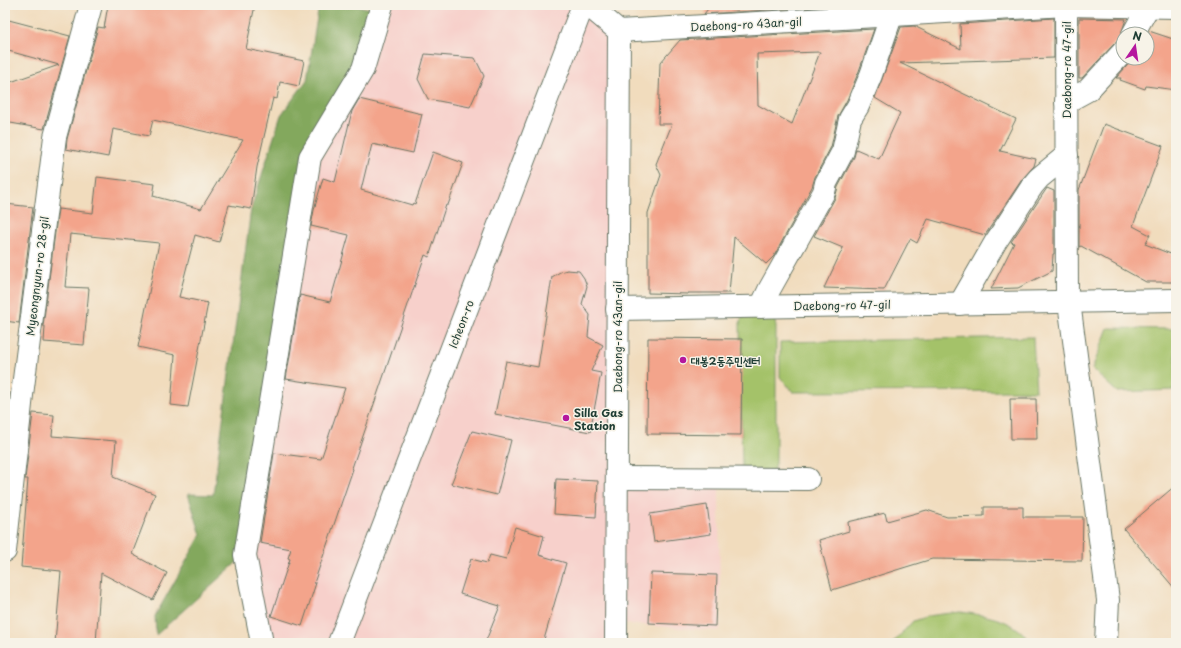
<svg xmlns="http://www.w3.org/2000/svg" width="1181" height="648" font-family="'Playpen Sans','Poor Story',sans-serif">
  <rect width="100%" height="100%" fill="#f7f3e8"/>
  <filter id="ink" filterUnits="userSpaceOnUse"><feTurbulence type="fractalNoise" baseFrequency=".025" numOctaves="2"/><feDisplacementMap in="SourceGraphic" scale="8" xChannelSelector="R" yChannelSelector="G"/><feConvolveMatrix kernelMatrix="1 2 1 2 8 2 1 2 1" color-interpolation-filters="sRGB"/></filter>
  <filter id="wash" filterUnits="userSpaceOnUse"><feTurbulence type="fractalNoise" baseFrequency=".012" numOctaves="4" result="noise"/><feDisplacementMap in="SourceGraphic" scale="16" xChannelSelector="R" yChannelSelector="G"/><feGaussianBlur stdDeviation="0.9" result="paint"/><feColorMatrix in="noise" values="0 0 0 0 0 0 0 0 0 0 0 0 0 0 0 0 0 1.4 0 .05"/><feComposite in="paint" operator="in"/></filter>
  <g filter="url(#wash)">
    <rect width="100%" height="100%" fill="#f1dcbd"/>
    <g fill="#f7d0cb">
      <polygon points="382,5 575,5 336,643 262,643 245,555 310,157"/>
      <polygon points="583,5 619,31 617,478 719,479 720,631 616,623 616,643 339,643"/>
    </g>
    <g fill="#a4c269" stroke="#62804e">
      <polygon points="744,311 774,317 776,327 776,463 772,475 742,475 740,323"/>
      <polygon points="1108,328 1176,329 1176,390 1117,392 1092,369"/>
      <polygon points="1033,337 1036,391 793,392 780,377 780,342"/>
      <path d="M961 612C989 616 1015 619 1031 643H893L913 621 928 616 942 614Z"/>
    </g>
    <polygon fill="#83a85d" stroke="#517248" points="319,5 354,5 380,11 310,157 245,555 156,635 155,616 201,535 188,494 213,495 251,209 281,115 307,80"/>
    <g id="blocks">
      <g fill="#f3a48b" fill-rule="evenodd">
        <polygon points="108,5 255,5 246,49 304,61 299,86 280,82 277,99 273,98 257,167 251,209 229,205 219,242 195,235 179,297 208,303 188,407 171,405 175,355 138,347 159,243 70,234 65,287 89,288 84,345 44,342 45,326 43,326 58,209 93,213 97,177 155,184 153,196 201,209 243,140 153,120 149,136 113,129 108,157 66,149 67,139 98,27 104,28"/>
        <polygon points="711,5 851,5 704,14"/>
        <polygon points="1054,18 1054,58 900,63 1016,119 1000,151 1036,159 1034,166 1023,178 985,235 928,219 917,243 910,239 884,290 824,288 843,248 814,236 835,198 838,187 854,157 856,149 879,159 900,113 875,98 901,27 914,26 961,49 960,24"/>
        <polygon points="1079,18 1126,19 1121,34 1122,40 1114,44 1082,78 1079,78"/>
        <polygon points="5,19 70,36 44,129 5,122 5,84 59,65 5,50"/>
        <path d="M874 29 859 71 847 100 838 116 831 147 815 177 812 187 774 256 766 264 734 237 729 293H688V294L648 293V213L661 175 656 164 672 124H658L660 63 680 40ZM820 52 792 124 758 105 757 54Z"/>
        <polygon points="1149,31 1176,40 1176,90 1146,86 1145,89 1120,80 1121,78 1116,78 1134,58 1147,58 1147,35"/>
        <polygon points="425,54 475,58 484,76 470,107 428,99 418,79"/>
        <polygon points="359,99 422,114 413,153 372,144 361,190 412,205 413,203 415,204 433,152 463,163 448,205 446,205 429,257 425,255 373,407 352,468 353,469 314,583 316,583 302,626 271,616 290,559 288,558 291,549 260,543 274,453 321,459 345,388 286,379 300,295 330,302 349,235 311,226 314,210 323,178 335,182 352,111"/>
        <polygon points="1104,124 1163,146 1133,226 1150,235 1145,244 1176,256 1176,282 1146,282 1081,246 1079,247 1079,190"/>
        <polygon points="1047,188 1054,191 1054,254 1053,254 1052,271 1018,288 991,289 1014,243 1011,242"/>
        <polygon points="5,204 33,207 19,323 5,321"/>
        <polygon points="567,270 579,271 584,278 587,286 582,304 590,315 588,337 603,345 591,371 601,373 590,432 495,414 506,361 538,367 552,277 560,272"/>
        <polygon points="648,338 742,339 741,435 647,434"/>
        <polygon points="1010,399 1036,399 1037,439 1011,439"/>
        <polygon points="33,413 54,415 52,436 116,441 113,477 155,494 132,554 167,573 153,600 101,573 96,643 55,643 61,571 21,567 28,479 25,479"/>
        <polygon points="472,431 511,440 497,495 451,484"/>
        <polygon points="556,479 598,481 596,517 554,514"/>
        <polygon points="1176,485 1176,590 1124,529"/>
        <polygon points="707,505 711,534 654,542 650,514"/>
        <polygon points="984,507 1023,507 1023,517 1083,517 1082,561 932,559 832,590 819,540 849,531 848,522 885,513 887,521 927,510 947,517 984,516"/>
        <polygon points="515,527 544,536 539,555 566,563 543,643 485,643 500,606 460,594 471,559 487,563 490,555 506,559"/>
        <polygon points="651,573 717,575 715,626 649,623"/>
      </g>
    </g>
  </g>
  <g filter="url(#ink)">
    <use href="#blocks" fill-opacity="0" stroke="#687564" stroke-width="1"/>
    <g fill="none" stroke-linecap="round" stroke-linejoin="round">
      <g stroke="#687564" stroke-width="24">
        <g id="minor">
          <polyline points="588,5 619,31 616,643"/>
          <polyline points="1066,5 1067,302 1069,302 1108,600 1106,643"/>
          <polyline points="619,31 1066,5 1176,7"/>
          <polyline points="1133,34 1148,7"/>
          <polyline points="1066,102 1088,90 1123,52"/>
          <polyline points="960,304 995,243 1033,185 1039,178 1067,155"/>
          <polyline points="761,307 769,290 824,192 826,183 843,151 850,119 858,106 871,75 895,5"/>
          <polyline points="617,309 1176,300"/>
          <polyline points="617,478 808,479"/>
          <polyline points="5,551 22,395 55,137 91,5"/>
          <polyline points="262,643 245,555 310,157 363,69 382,5"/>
        </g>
      </g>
      <g stroke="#687564" stroke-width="24">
        <polyline id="major" points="339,643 583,5"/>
      </g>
      <use href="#minor" stroke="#fff" stroke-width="22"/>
      <use href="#major" stroke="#fff" stroke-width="22"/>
    </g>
  </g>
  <g fill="#b5179e" stroke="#f7f3e8" stroke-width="1.5">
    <circle cx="683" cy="360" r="4"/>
    <circle cx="566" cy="418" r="4"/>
  </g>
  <g text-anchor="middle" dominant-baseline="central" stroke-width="3" stroke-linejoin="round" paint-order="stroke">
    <g font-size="11" fill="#1f3d34" stroke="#f7f3e8">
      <text transform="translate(746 24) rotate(-3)">Daebong-ro 43an-gil</text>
      <text transform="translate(1066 70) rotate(-90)">Daebong-ro 47-gil</text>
      <text transform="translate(37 276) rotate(-83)">Myeongnyun-ro 28-gil</text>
      <text transform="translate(842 305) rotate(-1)">Daebong-ro 47-gil</text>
      <text transform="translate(461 324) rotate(-69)">Icheon-ro</text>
      <text transform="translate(617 337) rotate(-90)">Daebong-ro 43an-gil</text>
    </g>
    <g font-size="11" font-weight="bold" fill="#1f3d34" stroke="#f7f3e8" text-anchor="start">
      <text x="691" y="360">대봉2동주민센터</text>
      <text x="574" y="412">Silla Gas<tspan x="574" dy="13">Station</tspan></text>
    </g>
  </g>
  <rect width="1181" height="648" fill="none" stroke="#f7f3e8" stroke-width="20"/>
  <g transform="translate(1135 46) rotate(13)"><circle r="19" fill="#f7f3e8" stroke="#a1aaa0"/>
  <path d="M0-3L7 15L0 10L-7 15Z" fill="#b5179e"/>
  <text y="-6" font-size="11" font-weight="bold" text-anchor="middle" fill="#1f3d34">N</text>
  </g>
</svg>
